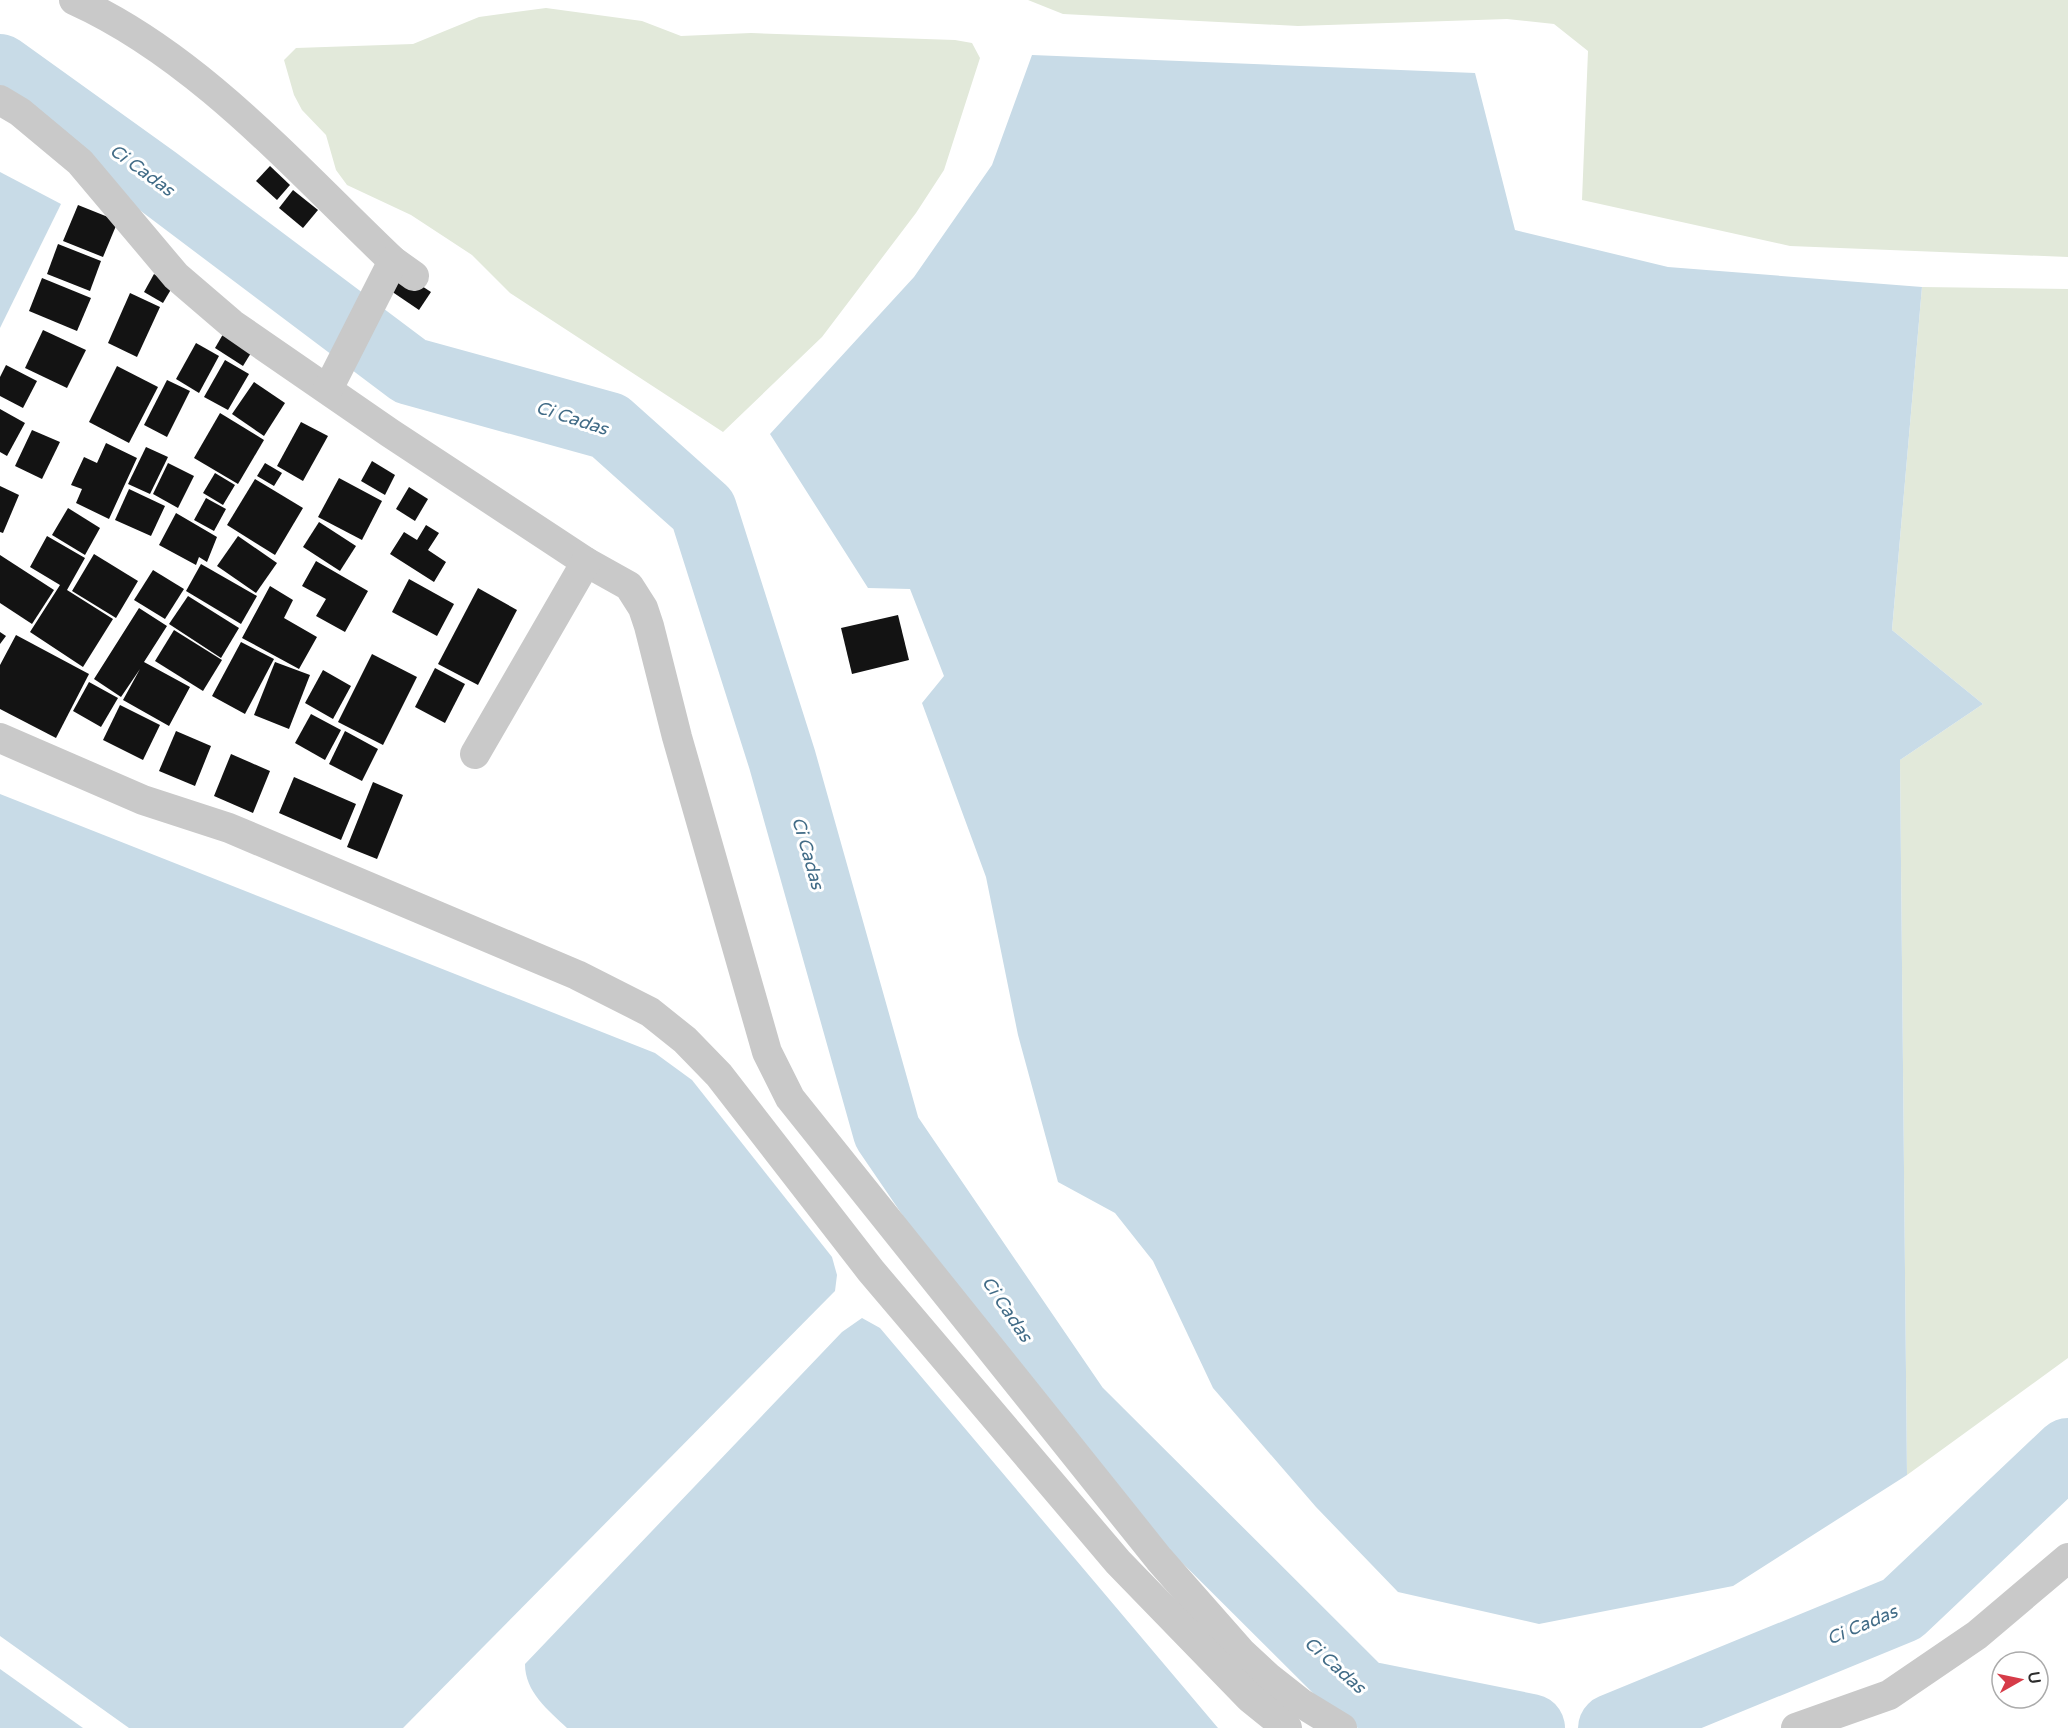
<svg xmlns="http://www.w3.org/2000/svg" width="2068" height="1728" font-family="'Varela Round',sans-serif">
  <rect width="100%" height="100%" fill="#fff"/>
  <g fill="#e2e9da">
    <polygon points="1028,0 2068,0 2068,257 1790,246 1582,200 1588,51 1554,24 1507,19 1298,26 1063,14"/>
    <polygon points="546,8 642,21 681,36 751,33 955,40 972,43 980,58 944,170 916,213 822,337 723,432 510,293 472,255 411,215 347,185 336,170 326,135 302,110 294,95 284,60 296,48 413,44 479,17"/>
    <polygon points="1922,287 2068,289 2068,1358 1907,1475 1900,760 1983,704 1892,630"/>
  </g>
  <g fill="#c8dbe7">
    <polygon points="1032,55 1475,73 1515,230 1668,267 1922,287 1892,630 1983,704 1900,760 1907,1475 1733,1586 1539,1624 1398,1592 1316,1507 1213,1388 1153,1261 1115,1213 1058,1182 1018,1035 986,877 922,703 944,676 910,589 868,588 770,434 914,277 992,165"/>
    <polygon points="0,172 61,204 0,328"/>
    <polygon points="0,794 655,1053 692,1080 832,1257 837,1275 835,1291 403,1728 129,1728 0,1636"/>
    <path d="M862 1318 880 1328 1218 1728H567C548 1710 525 1692 525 1664L842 1332Z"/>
    <polygon points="0,1669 83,1728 0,1728"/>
  </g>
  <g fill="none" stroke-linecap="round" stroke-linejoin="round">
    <g stroke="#c8dbe7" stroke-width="68">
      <polyline points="0,68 156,180 410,371 609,426 703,510 782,759 887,1132 1076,1409 1362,1694 1531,1728"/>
      <polyline points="1612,1728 1902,1609 2068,1452"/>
    </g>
  </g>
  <g fill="#131313">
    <polygon points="270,166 290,185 277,200 256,181"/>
    <polygon points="293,190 318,210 303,228 279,208"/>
    <polygon points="78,205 118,221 103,257 63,241"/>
    <polygon points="58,244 101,261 90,291 47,274"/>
    <polygon points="402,273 431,292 419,310 391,291"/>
    <polygon points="154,274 173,286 163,303 144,292"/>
    <polygon points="42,278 91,298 77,331 29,311"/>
    <polygon points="130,293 160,307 137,357 108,343"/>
    <polygon points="226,329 254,348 243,366 215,348"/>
    <polygon points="43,330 86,350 67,388 25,368"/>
    <polygon points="196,343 219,356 199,393 176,379"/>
    <polygon points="225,360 249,374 228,410 204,397"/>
    <polygon points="6,365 37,381 23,408 0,396 0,377"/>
    <polygon points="117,366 158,387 129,443 89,422"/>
    <polygon points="167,380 190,391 167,437 144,425"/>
    <polygon points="254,382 285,403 264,436 232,414"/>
    <polygon points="0,409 25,423 7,456 0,452"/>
    <polygon points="220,413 264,440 238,484 194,458"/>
    <polygon points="301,422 328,436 303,481 277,466"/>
    <polygon points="32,430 60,442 42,479 15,466"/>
    <polygon points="106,443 137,458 109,519 76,503 82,489 71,485 84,457 97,463"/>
    <polygon points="146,447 168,457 150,494 128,484"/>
    <polygon points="372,461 395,475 385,495 361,481"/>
    <polygon points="168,463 194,476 178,508 153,494"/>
    <polygon points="265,463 282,473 274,486 257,476"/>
    <polygon points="215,473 235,485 223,505 203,493"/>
    <polygon points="339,478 382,501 362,540 318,517"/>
    <polygon points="255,479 303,508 275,555 227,525"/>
    <polygon points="0,486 19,495 3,533 0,532"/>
    <polygon points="409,487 428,499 415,521 396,509"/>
    <polygon points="129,489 165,506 151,536 115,520"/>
    <polygon points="206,498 226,509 214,531 194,520"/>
    <polygon points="68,508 100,528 85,555 52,535"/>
    <polygon points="176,513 217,537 207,562 199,557 196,565 159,545"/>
    <polygon points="319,522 356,546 340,571 303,547"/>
    <polygon points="426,525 439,533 428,550 446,562 434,582 390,554 404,532 417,540"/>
    <polygon points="47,536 85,558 67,590 113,619 83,667 30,632 60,585 30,567"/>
    <polygon points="238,536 277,563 256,593 217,566"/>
    <polygon points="94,554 138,581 116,618 72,591"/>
    <polygon points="0,555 54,590 32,624 0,603"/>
    <polygon points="316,561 368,591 345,632 316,616 326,599 302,586"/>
    <polygon points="201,564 257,596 241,624 186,591"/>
    <polygon points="153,570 184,589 165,619 134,600"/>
    <polygon points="409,579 454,604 437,636 392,612"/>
    <polygon points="270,586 293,600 284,618 317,637 299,669 242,638"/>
    <polygon points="478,588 517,610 478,685 438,664"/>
    <polygon points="188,596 239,628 221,658 169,624"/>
    <polygon points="139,608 167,626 144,662 190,687 169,726 123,700 140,669 121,697 94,679"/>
    <polygon points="898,615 909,660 852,674 841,628"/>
    <polygon points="174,630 222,660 203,691 155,661"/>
    <polygon points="0,632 6,636 0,644"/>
    <polygon points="16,635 89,674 56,738 0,709 0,665"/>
    <polygon points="241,642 274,659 245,714 212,696"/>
    <polygon points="372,654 417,677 383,745 338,722"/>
    <polygon points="275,662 310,675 289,729 254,715"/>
    <polygon points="435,668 465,684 445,723 415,707"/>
    <polygon points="323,670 351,686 333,719 305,703"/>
    <polygon points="89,682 118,698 101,727 73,711"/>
    <polygon points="120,705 160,725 143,760 103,740"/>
    <polygon points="311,714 341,730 325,760 295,743"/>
    <polygon points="176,731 211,746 195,786 159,771"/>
    <polygon points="345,731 378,749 362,781 329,764"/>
    <polygon points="231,754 270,771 253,813 214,796"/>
    <polygon points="294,777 356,804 341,840 279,813"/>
    <polygon points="373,782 403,795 377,859 347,847"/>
  </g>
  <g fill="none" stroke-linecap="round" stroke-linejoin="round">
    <g stroke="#c9c9c9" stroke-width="30">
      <path d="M74 0C198 56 296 169 393 261L414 276"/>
      <polyline points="0,100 20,112 80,162 176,276 232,324 390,433 586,562 629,586 643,608 649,626 677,737 767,1052 790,1098 1159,1559 1241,1652 1268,1677 1301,1703 1342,1728"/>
      <polyline points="328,389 393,261"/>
      <polyline points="0,738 143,800 229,828 577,975 650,1012 685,1040 719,1075 871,1271 1118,1562 1250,1698 1287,1728"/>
      <polyline points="475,754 586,562"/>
      <polyline points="1796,1728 1889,1695 1977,1635 2068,1558"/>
    </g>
  </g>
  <g text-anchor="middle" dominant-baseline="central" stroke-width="6" stroke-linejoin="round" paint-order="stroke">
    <g font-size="18" font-style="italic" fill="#426c87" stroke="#fff">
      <text transform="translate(142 170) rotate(36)">Ci Cadas</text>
      <text transform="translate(572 418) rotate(18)">Ci Cadas</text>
      <text transform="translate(808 853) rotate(74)">Ci Cadas</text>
      <text transform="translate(1007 1309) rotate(56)">Ci Cadas</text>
      <text transform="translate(1862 1625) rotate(-23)">Ci Cadas</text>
      <text transform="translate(1335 1665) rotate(42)">Ci Cadas</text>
    </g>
  </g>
  <g transform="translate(2020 1680) rotate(81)"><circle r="28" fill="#ffffff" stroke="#ababab" stroke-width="1.5"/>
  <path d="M0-4.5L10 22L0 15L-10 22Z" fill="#d63b48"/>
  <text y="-9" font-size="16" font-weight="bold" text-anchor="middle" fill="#2c2c2c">U</text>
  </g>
</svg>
